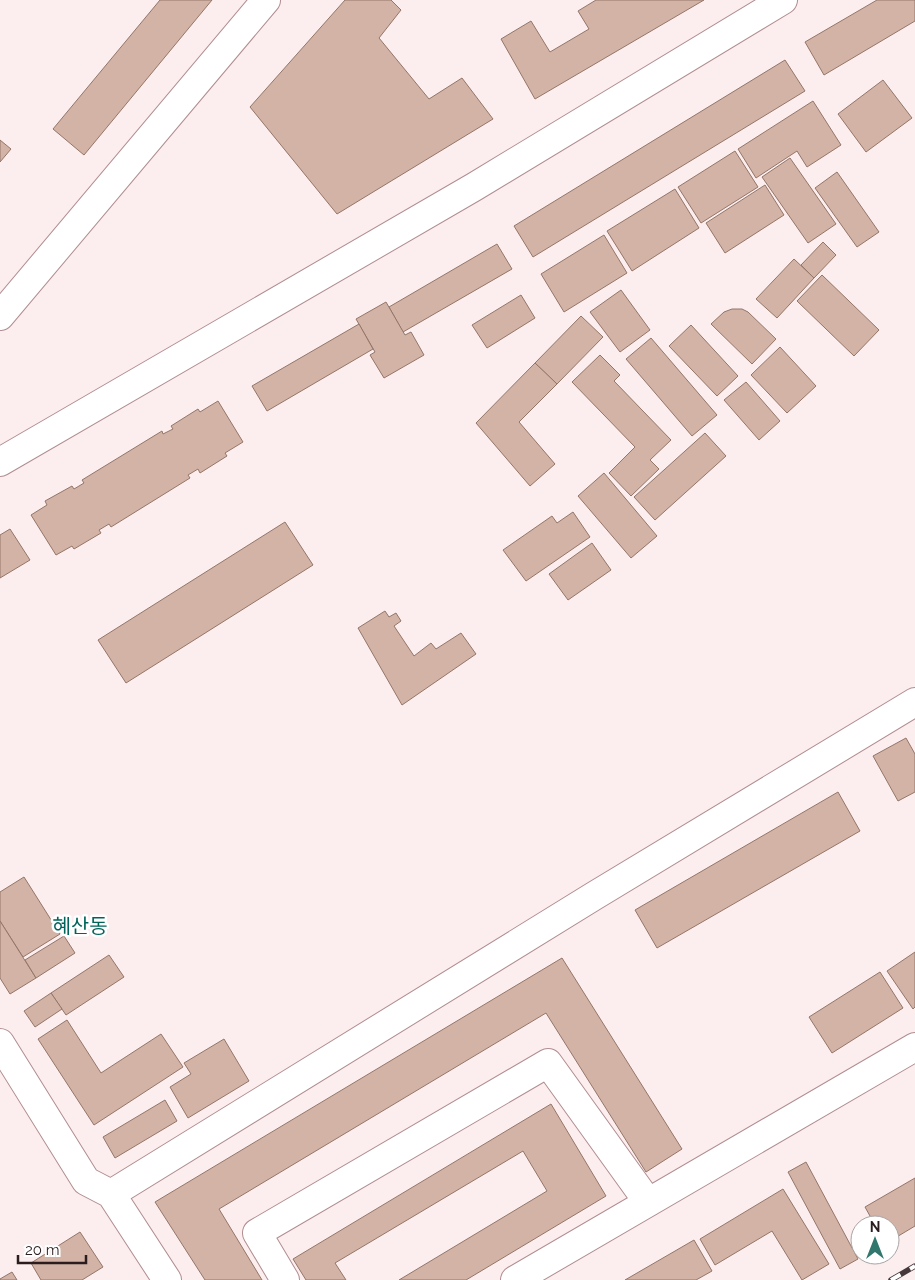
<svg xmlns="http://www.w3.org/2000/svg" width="915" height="1280" font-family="Raleway,'Noto Sans KR',sans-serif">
  <rect width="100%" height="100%" fill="#fcedee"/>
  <g fill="#d3b3a5" stroke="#947669">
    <polygon points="160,0 212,0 84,155 53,129"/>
    <polygon points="345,0 391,0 401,10 379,38 429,99 462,78 493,119 337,214 250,107"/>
    <polygon points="596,0 704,0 535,99 501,39 531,21 550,52 589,29 578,11"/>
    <polygon points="877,0 915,0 915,21 824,75 805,42"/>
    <polygon points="785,60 805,91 533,257 514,226"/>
    <polygon points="883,80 912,118 866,152 838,114"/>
    <polygon points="813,101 841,145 807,167 797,151 756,178 738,149"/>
    <polygon points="0,140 11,149 0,162"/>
    <polygon points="735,151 758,187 701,223 678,187"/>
    <polygon points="790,158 836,224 808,243 762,177"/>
    <polygon points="837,172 879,232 857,247 815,188"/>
    <polygon points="765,185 784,215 725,253 706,223"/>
    <polygon points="675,189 699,228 632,271 607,231"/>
    <polygon points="604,235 627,273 564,312 541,274"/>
    <polygon points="823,242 836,255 814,278 801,265"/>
    <polygon points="497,244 512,269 403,332 389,307"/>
    <polygon points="794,259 814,278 777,318 756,299"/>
    <polygon points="822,275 879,330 854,356 797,301"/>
    <polygon points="621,290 650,330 620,352 590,312"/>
    <polygon points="521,295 535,318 487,348 472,325"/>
    <polygon points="386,302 405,335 411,332 424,355 384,378 370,355 375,352 356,319"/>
    <polygon points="732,309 742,309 748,312 776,339 752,364 711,324 724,312"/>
    <polygon points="581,316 603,337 557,384 535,363"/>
    <polygon points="359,324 373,349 267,411 252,386"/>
    <polygon points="691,325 738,376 717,396 669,346"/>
    <polygon points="651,338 717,415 692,436 626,359"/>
    <polygon points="780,347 816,386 787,413 751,375"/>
    <polygon points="600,355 620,375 614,381 671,440 650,460 659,469 631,496 609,473 635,447 572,382"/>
    <polygon points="535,363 557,384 519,422 555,464 530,486 476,423"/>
    <polygon points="746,382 780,421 759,440 724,400"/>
    <polygon points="218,401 243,442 225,453 227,456 200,473 198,469 188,475 190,478 111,527 109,524 99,530 101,533 74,549 72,546 56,555 31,515 47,505 45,501 72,486 74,489 84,483 82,480 162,431 163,434 173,429 171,426 198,409 200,412"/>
    <polygon points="705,433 726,456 655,520 634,497"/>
    <polygon points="604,473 657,536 631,558 578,496"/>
    <polygon points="573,512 590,537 526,581 503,550 552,516 557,523"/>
    <polygon points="285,522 313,565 126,683 98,640"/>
    <polygon points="10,529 30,560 0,578 0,535"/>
    <polygon points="592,543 611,570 568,600 549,574"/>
    <polygon points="385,611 389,617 396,613 401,621 394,626 414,656 431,643 436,649 461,633 476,654 402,705 358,628"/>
    <polygon points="906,738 915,754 915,792 898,801 873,756"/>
    <polygon points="838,792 860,831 657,948 635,910"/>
    <polygon points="24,877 60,934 23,957 0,921 0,892"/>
    <polygon points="0,921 36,978 10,994 0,978"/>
    <polygon points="64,936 75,953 36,978 25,960"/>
    <polygon points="915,952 915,1007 913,1009 887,971"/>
    <polygon points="109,955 124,977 66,1015 51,993"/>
    <polygon points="562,958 682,1149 646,1172 546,1013 219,1209 262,1280 205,1280 155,1202"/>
    <polygon points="880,972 903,1008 832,1053 809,1017"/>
    <polygon points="51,993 62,1009 35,1027 24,1011"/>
    <polygon points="67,1020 101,1073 161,1034 183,1067 94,1125 38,1039"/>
    <polygon points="224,1039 249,1081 188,1118 170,1087 191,1074 184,1063"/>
    <polygon points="165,1100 177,1121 115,1158 103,1137"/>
    <polygon points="551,1104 606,1196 466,1280 399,1280 547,1191 523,1151 335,1263 346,1280 306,1280 293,1259"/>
    <polygon points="806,1162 858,1259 840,1269 788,1172"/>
    <polygon points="915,1178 915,1226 890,1241 890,1225 875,1225 865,1207"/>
    <polygon points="783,1189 829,1264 802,1280 772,1231 715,1265 700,1239"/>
    <polygon points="80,1232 103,1267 82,1280 41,1280 31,1263"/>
    <polygon points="694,1240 712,1271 696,1280 625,1280"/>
    <polygon points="12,1272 17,1280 0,1280 0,1279"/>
  </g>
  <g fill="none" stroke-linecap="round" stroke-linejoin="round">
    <g stroke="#b08d91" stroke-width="30">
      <g id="minor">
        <polyline points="0,1043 86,1181 111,1194 167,1280"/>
        <polyline points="111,1194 594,896 915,702"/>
        <polyline points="285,1280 257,1233 548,1063 648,1202"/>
      </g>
    </g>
    <g stroke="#b08d91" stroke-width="30">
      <g id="major">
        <polyline points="0,316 266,0"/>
        <polyline points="0,462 474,187 783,0"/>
        <polyline points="515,1280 915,1047"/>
      </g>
    </g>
    <use href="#minor" stroke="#fff" stroke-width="28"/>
    <use href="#major" stroke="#fff" stroke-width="28"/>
    <g stroke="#46383a" stroke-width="5.5">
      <polyline id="rail" points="891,1280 915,1266"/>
    </g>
    <use href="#rail" stroke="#fff" stroke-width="4" stroke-dasharray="11" stroke-linecap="butt"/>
  </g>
  <g text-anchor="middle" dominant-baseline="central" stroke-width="5" stroke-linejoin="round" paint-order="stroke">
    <g font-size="20" fill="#01645a" stroke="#fff">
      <text x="80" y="926">혜산동</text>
    </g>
  </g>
  <g transform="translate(875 1240)"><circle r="24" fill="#ffffff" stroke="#aaa5a5"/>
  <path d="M0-4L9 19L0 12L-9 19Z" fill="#31776e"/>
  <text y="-8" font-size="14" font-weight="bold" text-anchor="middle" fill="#2b1d1f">N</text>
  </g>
  <path d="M18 1255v8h68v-8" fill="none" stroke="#2b1d1f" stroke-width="2.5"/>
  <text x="25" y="1255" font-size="15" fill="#2b1d1f" stroke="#ffffff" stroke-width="4" paint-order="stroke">20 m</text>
</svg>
